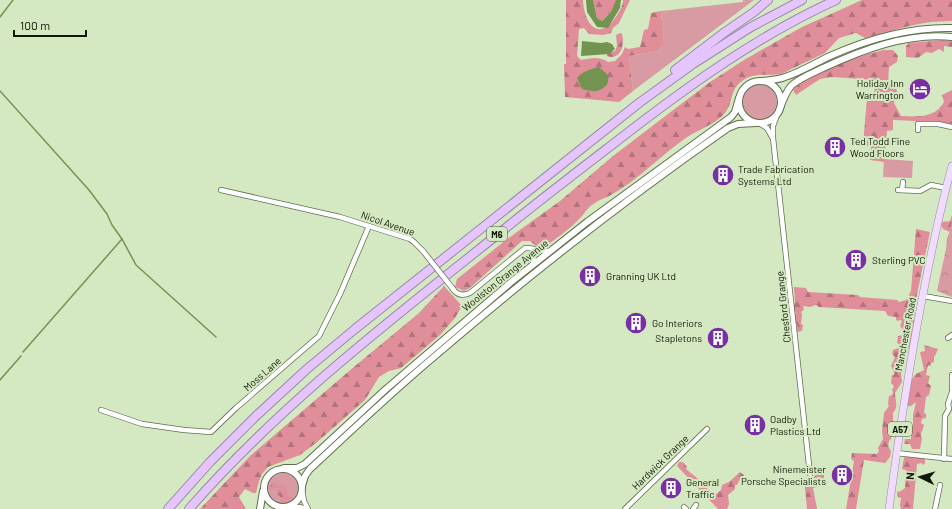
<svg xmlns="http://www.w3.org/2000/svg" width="952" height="509" font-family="Barlow,sans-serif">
  <defs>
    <pattern id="forest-firs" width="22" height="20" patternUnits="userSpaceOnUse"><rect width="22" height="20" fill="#e08e9a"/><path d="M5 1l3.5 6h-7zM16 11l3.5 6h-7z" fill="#b4737c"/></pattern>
    <pattern id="park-crowns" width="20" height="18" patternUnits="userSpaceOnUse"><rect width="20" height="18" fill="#d89ba3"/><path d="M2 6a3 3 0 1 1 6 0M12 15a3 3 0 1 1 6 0" fill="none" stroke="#b8858b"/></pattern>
  </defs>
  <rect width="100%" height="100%" fill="#d4e9c1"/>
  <g fill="#d89ba3">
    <polygon points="743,0 754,0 633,91 629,56 658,51 664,43 661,11 743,2"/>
    <circle cx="759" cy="102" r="18"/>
    <polygon points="884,159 913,161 912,178 883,177"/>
    <circle cx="283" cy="489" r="16"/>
  </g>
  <g fill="url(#forest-firs)">
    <path d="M566 0H583C584 25 600 43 617 15 620 10 623 6 623 0H630L619 23 613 28 611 33 603 35 589 34 584 28 579 29 577 56 581 60C591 58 599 56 608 62L615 61 622 54 625 47 628 49 640 47 644 30 648 29 651 13 661 11 664 43 658 51 629 56 633 91 619 102 565 97 564 64H566Z"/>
    <polygon points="593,0 616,0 617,1 611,12 602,21 597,18"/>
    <path d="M862 0H952V21L930 22 909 26 865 38 856 33 839 38 825 53 781 74C768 76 754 72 742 81 727 92 736 105 720 118 709 127 695 131 683 140 659 157 638 180 611 195 606 198 600 199 595 203 588 206 584 215 578 220 569 230 556 238 545 247L536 246 530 241H522L470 288 464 291 455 287 457 279 506 240 560 201 613 156 710 82 744 60 802 27Z"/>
    <path d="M620 33 622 34C625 44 621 61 607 56V52L615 51 617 46 616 35Z"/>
    <polygon points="942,40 952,41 952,47 944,46 944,52 939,49 932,53 926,52 918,58 906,57 906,46 909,43"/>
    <path d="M883 50H893L898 56 897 62 889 67 888 85 896 87C898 93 896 97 894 103L901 116C918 117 935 118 944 102L942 95 952 90V124L939 122 893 120V130L887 131 884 162 870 160 871 146 863 145 867 98H874L875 80 832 77 820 79 796 95 793 90C811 70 857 57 883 50Z"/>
    <path d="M952 215V273C950 261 942 243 950 232L943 229 941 225 942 222 950 221Z"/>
    <path d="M916 229 930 232 914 309 916 315 912 318 915 321 909 348 904 360 901 375 902 382 895 393C895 400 899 407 893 413V427L890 429 889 433 892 435 891 439 889 441C888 445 888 447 891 451L890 457 885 463 864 460 856 509H846L854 461 851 459 852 453 877 454 879 451 878 448 883 439 882 430 884 413 889 406 888 404 889 396 892 395 893 392 892 390 894 386 891 383 892 375H894V372L891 366 895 357 892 354 893 350 898 348 901 349 902 348 903 346 897 343 898 336 905 335V332L900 326 902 321 900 320 898 321 896 320V317L888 316 885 311 819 307 816 305 810 307 803 306 804 310 801 312 802 314 801 324 803 325 802 331 797 332 796 330C798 327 798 325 795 321L796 318 794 316 796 313 793 307 795 302 794 287 806 288 808 292 858 295 860 297 897 300 899 302 906 300 911 291Z"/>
    <polygon points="444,286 462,306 455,318 440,335 401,368 389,371 379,377 365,400 316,443 300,455 268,467 262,474 259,481 256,493 253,493 245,489 239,497 246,509 200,509 250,456 355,366 419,313"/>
    <path d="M924 345 938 349 935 356H934V362L931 363 930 366 928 365 926 375 930 376 928 383 931 386 929 395 926 397 924 413 926 414V418L922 419 921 423 924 425C923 430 921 432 921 436L922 438 920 449H912L910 444H904L905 439H911V436L908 434 910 427 913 426V415L916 402 911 406 906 405 911 379 913 378 916 374 924 370 920 352 925 351Z"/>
    <polygon points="911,455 913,457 924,457 925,459 925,463 923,465 921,463 917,464 913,509 901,509 900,505 901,498 898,497 897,492 901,491 905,488 906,470 902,469 904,458 906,456"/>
    <polygon points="679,462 683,462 687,467 686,469 697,478 700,482 702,481 705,484 702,486 703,488 707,488 709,491 711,491 715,495 721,490 722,485 729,482 740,472 744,475 743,478 739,481 737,485 735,485 735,489 728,495 729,504 727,509 718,509 677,466"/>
    <polygon points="823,472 824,474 824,481 818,483 817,487 813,488 817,509 807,509 804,478 807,478 810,481 812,481 816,473"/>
    <polygon points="271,483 276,483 280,487 282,484 286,488 288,495 292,496 293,499 289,501 286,500 285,501 281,502 280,496 276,494 278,487 271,489"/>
  </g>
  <polygon fill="url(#park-crowns)" points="952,221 952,297 937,291"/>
  <g fill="#739451">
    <polygon points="586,0 593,0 597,18 602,21 611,12 616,0 621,0 620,8 608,28 597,27 587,12"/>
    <polygon points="582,41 601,43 607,42 612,44 615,49 609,54 581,56"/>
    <path d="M599 67 609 76 607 85C597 93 595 92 582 89L577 78C583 71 591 69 599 67Z"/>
  </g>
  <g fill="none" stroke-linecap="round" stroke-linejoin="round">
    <g stroke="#739451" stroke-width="1.5">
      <polyline points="0,17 13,0"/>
      <polyline points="0,91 89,190 107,214 112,225 122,239 136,265 216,337"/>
      <polyline points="23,352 122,239"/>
      <polyline points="0,380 21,356"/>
    </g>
    <g stroke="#5e704c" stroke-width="6">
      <g id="street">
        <polyline points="777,115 773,126 773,138 810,474"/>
        <polyline points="759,123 767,128 772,137"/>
        <polyline points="918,130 918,124 938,124 952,127"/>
        <polyline points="221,190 340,217 410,239 414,242 423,251"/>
        <polyline points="898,190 920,191 931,185 946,188"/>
        <polyline points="902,190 903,182"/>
        <polyline points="533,265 534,250"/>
        <path d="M453 289C457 295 463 296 470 293L525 248C534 247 539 252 549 251"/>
        <polyline points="923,296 952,301"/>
        <polyline points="948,338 952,335"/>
        <polyline points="952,375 952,389"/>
        <polyline points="101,410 142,424 184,430 211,432 236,408 319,336 340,294 369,226"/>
        <polyline points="896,453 952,459"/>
        <polyline points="944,459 945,416 949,409 948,404 952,392"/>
        <polyline points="302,490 304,501 308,509"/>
        <polyline points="287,507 299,507 307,509"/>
        <polyline points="684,507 686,509"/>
        <polyline points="625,509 707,429"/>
        <polyline points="693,509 696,505"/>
        <polyline points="935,509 940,485"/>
      </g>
    </g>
    <g stroke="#5e704c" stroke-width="8">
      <g id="secondary">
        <circle cx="760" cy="102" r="21"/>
        <path d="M761 81C769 80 778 80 785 77 801 72 815 63 830 56 868 39 910 27 952 28"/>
        <path d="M779 111C782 103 785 93 791 86 799 78 813 73 823 68 862 50 908 32 952 37"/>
        <polyline points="284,468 297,468 305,464 385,390 510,283 587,222 731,117 735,112 739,98"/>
        <circle cx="283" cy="488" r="19"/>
        <path d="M302 486 305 476 310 469C351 431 392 392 435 356 529 275 626 199 728 128L738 124 756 123"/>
        <polyline points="260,509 263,491"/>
      </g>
    </g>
    <g stroke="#9b88a9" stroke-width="8">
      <path id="primary" d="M889 509C899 434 910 359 925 284 933 244 941 205 952 166"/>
    </g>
    <g stroke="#9b88a9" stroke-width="10">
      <g id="highway">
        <polyline points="675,70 725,32 754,12 768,0"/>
        <polyline points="168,509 210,462 256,416 307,369 355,329 639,103 693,64 751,27 802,0"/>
        <path d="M189 509C282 403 392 319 502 231 540 200 578 171 617 141 685 88 757 36 836 0"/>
      </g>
    </g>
    <use href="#street" stroke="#fff" stroke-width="4.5"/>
    <use href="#secondary" stroke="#fff" stroke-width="6"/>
    <use href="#primary" stroke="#efdcfe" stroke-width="7"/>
    <use href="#highway" stroke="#e5c5fe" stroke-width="8"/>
    <g stroke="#5e704c" stroke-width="6" stroke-linecap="butt">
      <polyline id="street-bridge" points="423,251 453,289"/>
    </g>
    <use href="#street-bridge" stroke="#fff" stroke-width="4.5"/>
  </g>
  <defs>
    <g id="hotel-disc" transform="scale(1.15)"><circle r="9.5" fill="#772fa2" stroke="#d4e9c1"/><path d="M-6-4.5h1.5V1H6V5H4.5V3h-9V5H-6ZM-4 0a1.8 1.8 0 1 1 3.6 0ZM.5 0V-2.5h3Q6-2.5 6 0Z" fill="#fff"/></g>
    <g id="building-disc" transform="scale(1.15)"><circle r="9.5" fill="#772fa2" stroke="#d4e9c1"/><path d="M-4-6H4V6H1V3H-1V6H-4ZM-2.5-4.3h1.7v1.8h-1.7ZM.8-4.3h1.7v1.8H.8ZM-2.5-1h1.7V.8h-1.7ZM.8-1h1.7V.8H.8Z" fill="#fff"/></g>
  </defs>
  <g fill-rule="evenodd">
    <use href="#hotel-disc" x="920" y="89"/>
    <use href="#building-disc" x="835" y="147"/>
    <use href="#building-disc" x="723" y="175"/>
    <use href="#building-disc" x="856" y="260"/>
    <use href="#building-disc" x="590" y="276"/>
    <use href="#building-disc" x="636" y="323"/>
    <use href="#building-disc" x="718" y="338"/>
    <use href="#building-disc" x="755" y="425"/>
    <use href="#building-disc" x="842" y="475"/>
    <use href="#building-disc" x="671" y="488"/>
  </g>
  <g text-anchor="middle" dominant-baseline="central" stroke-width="4" stroke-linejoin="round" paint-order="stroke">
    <g fill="#d4e9c1" stroke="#4c5741" stroke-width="1">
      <rect x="487" y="227" width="20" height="14" rx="3"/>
      <rect x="888" y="422" width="24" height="14" rx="3"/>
    </g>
    <g font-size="9" font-weight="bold" fill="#11180a">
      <text x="497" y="234">M6</text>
      <text x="900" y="429">A57</text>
    </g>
    <g font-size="10" fill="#11180a" stroke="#d4e9c1" text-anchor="start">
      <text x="904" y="83" text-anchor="end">Holiday Inn<tspan x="904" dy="12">Warrington</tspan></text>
      <text x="850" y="141">Ted Todd Fine<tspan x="850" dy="12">Wood Floors</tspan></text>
      <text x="738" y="169">Trade Fabrication<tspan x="738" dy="12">Systems Ltd</tspan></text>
      <text x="872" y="260">Sterling PVC</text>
      <text x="606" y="276">Granning UK Ltd</text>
      <text x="652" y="323">Go Interiors</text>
      <text x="702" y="338" text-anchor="end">Stapletons</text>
      <text x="770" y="419">Oadby<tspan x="770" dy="12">Plastics Ltd</tspan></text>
      <text x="826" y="469" text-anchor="end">Ninemeister<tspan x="826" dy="12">Porsche Specialists</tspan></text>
      <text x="686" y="482">General<tspan x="686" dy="12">Traffic</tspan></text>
    </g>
    <g font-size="10" fill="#11180a" stroke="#d4e9c1">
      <text transform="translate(388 223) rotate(19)">Nicol Avenue</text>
      <text transform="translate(505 275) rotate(-39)">Woolston Grange Avenue</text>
      <text transform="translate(783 307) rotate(-96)">Chesford Grange</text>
      <text transform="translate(905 334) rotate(-79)">Manchester Road</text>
      <text transform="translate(262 374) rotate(-41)">Moss Lane</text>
      <text transform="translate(660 462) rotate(-44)">Hardwick Grange</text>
    </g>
  </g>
  <g transform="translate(920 477) rotate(275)" stroke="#d4e9c1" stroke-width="3" paint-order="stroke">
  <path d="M0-3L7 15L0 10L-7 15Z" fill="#11180a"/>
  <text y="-6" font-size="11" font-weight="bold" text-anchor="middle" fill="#11180a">N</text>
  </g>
  <path d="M14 30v6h72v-6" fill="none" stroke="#11180a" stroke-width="2"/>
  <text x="20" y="30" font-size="12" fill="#11180a" stroke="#d4e9c1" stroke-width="3" paint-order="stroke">100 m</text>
</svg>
